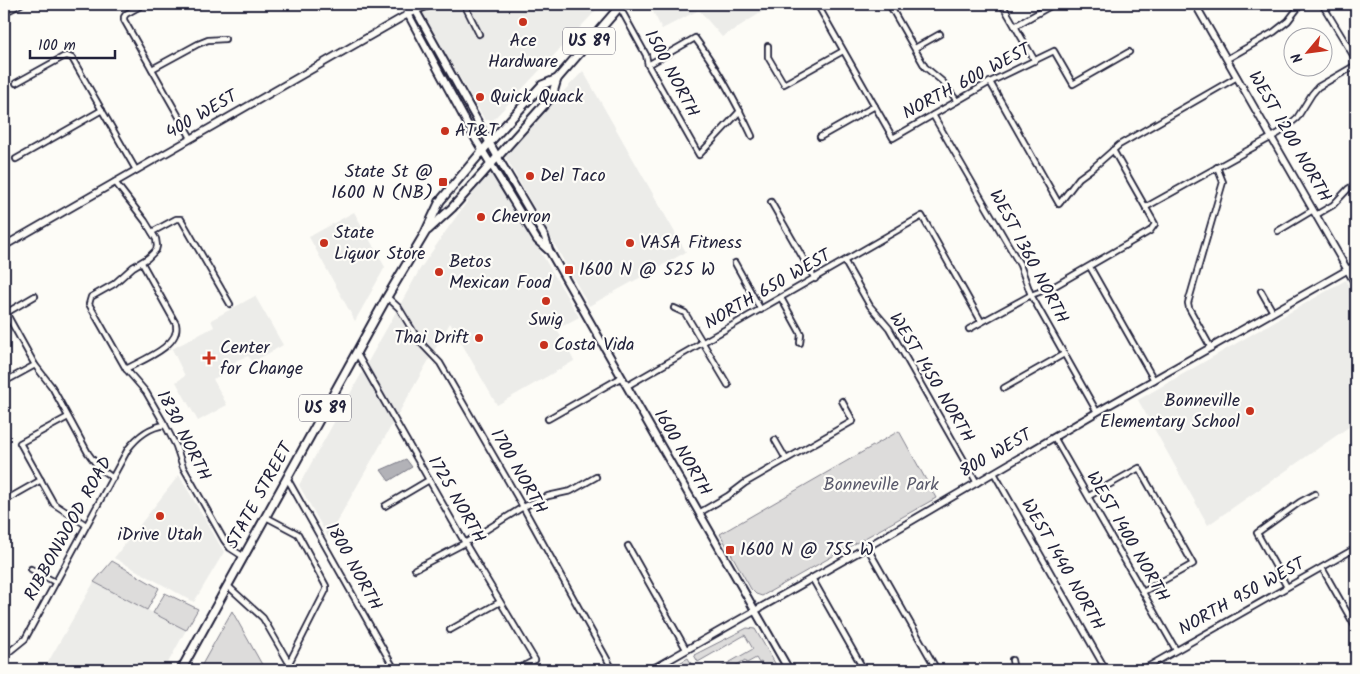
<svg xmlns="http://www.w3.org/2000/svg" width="1360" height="674" font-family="Kalam,sans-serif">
  <rect width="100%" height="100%" fill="#fdfcf7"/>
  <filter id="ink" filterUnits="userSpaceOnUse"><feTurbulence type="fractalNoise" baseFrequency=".02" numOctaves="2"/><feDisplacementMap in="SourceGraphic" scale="10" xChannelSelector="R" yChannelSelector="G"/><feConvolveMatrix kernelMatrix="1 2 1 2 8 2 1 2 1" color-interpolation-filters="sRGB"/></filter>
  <g filter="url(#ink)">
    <g fill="#ecece9">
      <polygon points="416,4 602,4 493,120 485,120"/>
      <polygon points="649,4 775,4 722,37 699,10 662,29"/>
      <polygon points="583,71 686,252 589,306 504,154"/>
      <polygon points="488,174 495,175 579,317 557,329 574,361 497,405 450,323 328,537 299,485 420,269 446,231 485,177"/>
      <polygon points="354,212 385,267 355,321 309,237"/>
      <polygon points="1346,280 1356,299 1356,422 1208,525 1138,400"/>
      <polygon points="255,296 283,345 253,362 248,356 237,360 233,364 233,369 213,379 227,405 198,421 176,382 185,376 172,349 214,327 211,320"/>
      <polygon points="179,475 224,552 194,602 114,558"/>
      <polygon points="94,582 186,630 164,670 37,670 47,664"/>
    </g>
    <g fill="#dddcdb" stroke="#807f8b">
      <polygon points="899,431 936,498 762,596 756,594 751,589 720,534"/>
      <polygon points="112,561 159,588 147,610 94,582"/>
      <polygon points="165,593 198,609 186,630 153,613"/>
      <polygon points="232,611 265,670 199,670"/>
      <polygon points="747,628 755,629 779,670 766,670 761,662 759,663 756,658 747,663 745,660 735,666 736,669 734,670 716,670 753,649 745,635 698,662 694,655"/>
      <polygon points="688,658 692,665 684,670 667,670"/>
    </g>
    <polygon fill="#b2b2b7" stroke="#787885" points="406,459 412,467 389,481 381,470"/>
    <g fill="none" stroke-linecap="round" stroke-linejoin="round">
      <g stroke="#22223b" stroke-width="8">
        <g id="minor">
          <polyline points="144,4 126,14 124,17 124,20 191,138"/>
          <polyline points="464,4 479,34"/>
          <polyline points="817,4 893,138 990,82 1054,51 1073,84 1129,52"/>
          <polyline points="889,4 925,67 943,82 957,101"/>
          <polyline points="1002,4 1035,61"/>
          <polyline points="1322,4 1356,60"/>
          <polyline points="619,6 646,55 648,65 699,155 740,111"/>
          <polyline points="416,11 435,4"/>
          <polyline points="4,13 21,4"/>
          <polyline points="1015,26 1054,4"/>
          <polyline points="768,46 768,57 784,84 843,51"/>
          <polyline points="915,48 940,34"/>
          <polyline points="1227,59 1274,32 1288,21 1301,4"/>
          <path d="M648 65 695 38C718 69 736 102 752 136"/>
          <polyline points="152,69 198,44 208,40 225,39"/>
          <polyline points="990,82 1059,204 1079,178 1094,167 1119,145 1237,77"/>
          <polyline points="16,83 63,57 67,56 72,58 136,170"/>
          <polyline points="933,115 1020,265 1031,295 1097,412"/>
          <polyline points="820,137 875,106"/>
          <polyline points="16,159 102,110"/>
          <polyline points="115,182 145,221 156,239 157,246 156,250 148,258 133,267 114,284 91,297 89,304 126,369 146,392 165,425 176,446 183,467 224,540 230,548 244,557"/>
          <polyline points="771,202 815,279"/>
          <polyline points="1146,207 1279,133 1297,118 1312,94 1318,87 1356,65"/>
          <polyline points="1316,215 1333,205 1348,189 1356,184"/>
          <polyline points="1278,231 1313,210"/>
          <polyline points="152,232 176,219 181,219 230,304"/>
          <polyline points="845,262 870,306 889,328 977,483"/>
          <polyline points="735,263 761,310"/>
          <polyline points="1090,267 1154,380"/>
          <polyline points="1261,291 1273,312"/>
          <polyline points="387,297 399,308 419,341 440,363 523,507 613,670"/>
          <polyline points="781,298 801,334 800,343"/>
          <polyline points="674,308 685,313 728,385"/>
          <polyline points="4,309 35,365 52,387 88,453 99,468 113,478"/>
          <polyline points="6,313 35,296"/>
          <polyline points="969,329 1031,295 1053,287 1150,231 1155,224 1113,150"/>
          <polyline points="1211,348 1189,308 1188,303 1223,182 1217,167"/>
          <polyline points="356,352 465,543 535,660 516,670"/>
          <path d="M126 369C142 360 181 346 176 324L142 263"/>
          <polyline points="4,382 35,365"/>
          <polyline points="627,386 922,216 981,321"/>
          <polyline points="1004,388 1064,354"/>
          <polyline points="68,417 20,443 54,504 86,525"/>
          <polyline points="548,419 622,377"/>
          <polyline points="1054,437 1176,650"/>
          <polyline points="775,440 786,459"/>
          <polyline points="994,473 1106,670"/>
          <polyline points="287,478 395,670"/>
          <polyline points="1089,496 1139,468 1193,564 1143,592"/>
          <polyline points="4,501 41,480"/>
          <polyline points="385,506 429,480"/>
          <polyline points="699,513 728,496 745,483 853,421 842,401"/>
          <polyline points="266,517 298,534 326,586 326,590 289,663"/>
          <polyline points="628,546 686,649"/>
          <polyline points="867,547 937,670"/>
          <polyline points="1322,568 1356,628"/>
          <polyline points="31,569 55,582"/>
          <polyline points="415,569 465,543 523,507 548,496 571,491 596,477"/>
          <polyline points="812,578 864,670"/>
          <polyline points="228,586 263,618 289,663"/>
          <polyline points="1287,587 1257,533 1300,502 1315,494"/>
          <polyline points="450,630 500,602"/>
          <path d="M4 656 25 639 128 449C137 437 150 427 165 425"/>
          <polyline points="1012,660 1014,670"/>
          <polyline points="1301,667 1303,670"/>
          <polyline points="1142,670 1356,548"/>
        </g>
      </g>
      <g stroke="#22223b" stroke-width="9">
        <g id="tertiary">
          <polyline points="1195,4 1356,285"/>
          <polyline points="4,246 403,17 416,11"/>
          <polyline points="651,670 867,547 1097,412 1356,265"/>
        </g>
      </g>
      <g stroke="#22223b" stroke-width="10">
        <g id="secondary">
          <polyline points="407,5 408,14 476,140 537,240 548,250"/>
          <polyline points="408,7 416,11 497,156 545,237 549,250 789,670"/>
        </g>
      </g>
      <g stroke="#22223b" stroke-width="11">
        <g id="primary">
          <polyline points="428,230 452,208 552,96 557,79 622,4"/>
          <polyline points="181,670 387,297 425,233 440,201 490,142 542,85 557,79"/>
        </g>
      </g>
      <use href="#minor" stroke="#fdfcf7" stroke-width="4.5"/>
      <use href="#tertiary" stroke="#fdfcf7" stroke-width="5.5"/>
      <use href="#secondary" stroke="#fdfcf7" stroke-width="6"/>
      <use href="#primary" stroke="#fdfcf7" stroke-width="7"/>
    </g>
  </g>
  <g fill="#c8321e" stroke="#fdfcf7" stroke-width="2">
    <circle cx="523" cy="22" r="5"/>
    <circle cx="480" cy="97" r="5"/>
    <circle cx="445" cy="131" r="5"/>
    <circle cx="530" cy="176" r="5"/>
    <rect x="438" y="177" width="10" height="10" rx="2.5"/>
    <circle cx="481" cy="217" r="5"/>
    <circle cx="324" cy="243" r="5"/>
    <circle cx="630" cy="243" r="5"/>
    <rect x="564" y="265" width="10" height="10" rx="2.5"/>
    <circle cx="439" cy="272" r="5"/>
    <circle cx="546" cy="301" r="5"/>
    <circle cx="479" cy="338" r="5"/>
    <circle cx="544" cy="345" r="5"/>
    <path d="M206.5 350.5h5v5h5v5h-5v5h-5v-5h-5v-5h5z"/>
    <circle cx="1250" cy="411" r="5"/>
    <circle cx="160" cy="516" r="5"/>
    <rect x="725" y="545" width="10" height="10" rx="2.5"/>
  </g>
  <g text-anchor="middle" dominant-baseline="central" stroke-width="4.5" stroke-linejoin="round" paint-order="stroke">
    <g fill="#fdfcf7" stroke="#646373" stroke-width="1">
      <rect x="563" y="27.5" width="52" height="27" rx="4"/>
      <rect x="299" y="394.5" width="52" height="27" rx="4"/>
    </g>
    <g font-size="16" font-weight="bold" fill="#22223b">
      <text x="589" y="41">US 89</text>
      <text x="325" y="408">US 89</text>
    </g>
    <g font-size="18" fill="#22223b" stroke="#fdfcf7" text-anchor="start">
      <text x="523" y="41" text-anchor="middle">Ace<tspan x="523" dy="21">Hardware</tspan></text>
      <text x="490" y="97">Quick Quack</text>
      <text x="455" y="131">AT&amp;T</text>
      <text x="433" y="172" text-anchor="end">State St @<tspan x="433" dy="21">1600 N (NB)</tspan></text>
      <text x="540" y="176">Del Taco</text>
      <text x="491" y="217">Chevron</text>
      <text x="334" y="233">State<tspan x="334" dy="21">Liquor Store</tspan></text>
      <text x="640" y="243">VASA Fitness</text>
      <text x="449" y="262">Betos<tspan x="449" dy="21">Mexican Food</tspan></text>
      <text x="579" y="270">1600 N @ 525 W</text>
      <text x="546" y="320" text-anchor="middle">Swig</text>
      <text x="469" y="338" text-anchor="end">Thai Drift</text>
      <text x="554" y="345">Costa Vida</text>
      <text x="220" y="348">Center<tspan x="220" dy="21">for Change</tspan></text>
      <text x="1240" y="401" text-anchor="end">Bonneville<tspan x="1240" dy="21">Elementary School</tspan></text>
      <text x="160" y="535" text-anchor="middle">iDrive Utah</text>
      <text x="740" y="550">1600 N @ 755 W</text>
    </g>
    <g font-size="18" fill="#22223b" stroke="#fdfcf7">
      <text transform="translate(671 74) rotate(62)">1500 NORTH</text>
      <text transform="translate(967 82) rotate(-28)">NORTH 600 WEST</text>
      <text transform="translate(202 115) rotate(-30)">400 WEST</text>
      <text transform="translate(1289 137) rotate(60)">WEST 1200 NORTH</text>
      <text transform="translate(1028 257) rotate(62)">WEST 1360 NORTH</text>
      <text transform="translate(768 290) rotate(-30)">NORTH 650 WEST</text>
      <text transform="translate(931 378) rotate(59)">WEST 1450 NORTH</text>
      <text transform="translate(183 436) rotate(63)">1830 NORTH</text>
      <text transform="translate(682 453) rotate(60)">1600 NORTH</text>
      <text transform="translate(996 454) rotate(-30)">800 WEST</text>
      <text transform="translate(518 472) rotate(60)">1700 NORTH</text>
      <text transform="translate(260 496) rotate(-61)">STATE STREET</text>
      <text transform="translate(456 500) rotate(60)">1725 NORTH</text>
      <text transform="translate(69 529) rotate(-61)">RIBBONWOOD ROAD</text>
      <text transform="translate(1127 537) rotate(60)">WEST 1400 NORTH</text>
      <text transform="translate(1062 565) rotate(60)">WEST 1440 NORTH</text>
      <text transform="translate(353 567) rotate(61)">1800 NORTH</text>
      <text transform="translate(1242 597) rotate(-29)">NORTH 950 WEST</text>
    </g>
    <g font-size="18" fill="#5a5a6b" stroke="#fdfcf7">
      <text x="881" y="485">Bonneville Park</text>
    </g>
  </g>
  <rect width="1360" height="674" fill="none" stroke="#fdfcf7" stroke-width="20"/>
  <rect x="10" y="10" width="1340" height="654" fill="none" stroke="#22223b" stroke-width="2" filter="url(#ink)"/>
  <g transform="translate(1308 52) rotate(241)"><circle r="24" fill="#fdfcf7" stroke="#a5a5ac"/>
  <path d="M0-4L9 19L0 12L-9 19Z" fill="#c8321e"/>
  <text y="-8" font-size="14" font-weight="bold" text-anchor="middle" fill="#22223b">N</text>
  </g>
  <path d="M30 50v8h85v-8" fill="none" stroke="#22223b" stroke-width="2.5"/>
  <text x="38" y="50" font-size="15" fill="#22223b" stroke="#fdfcf7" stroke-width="4" paint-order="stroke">100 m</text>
</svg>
